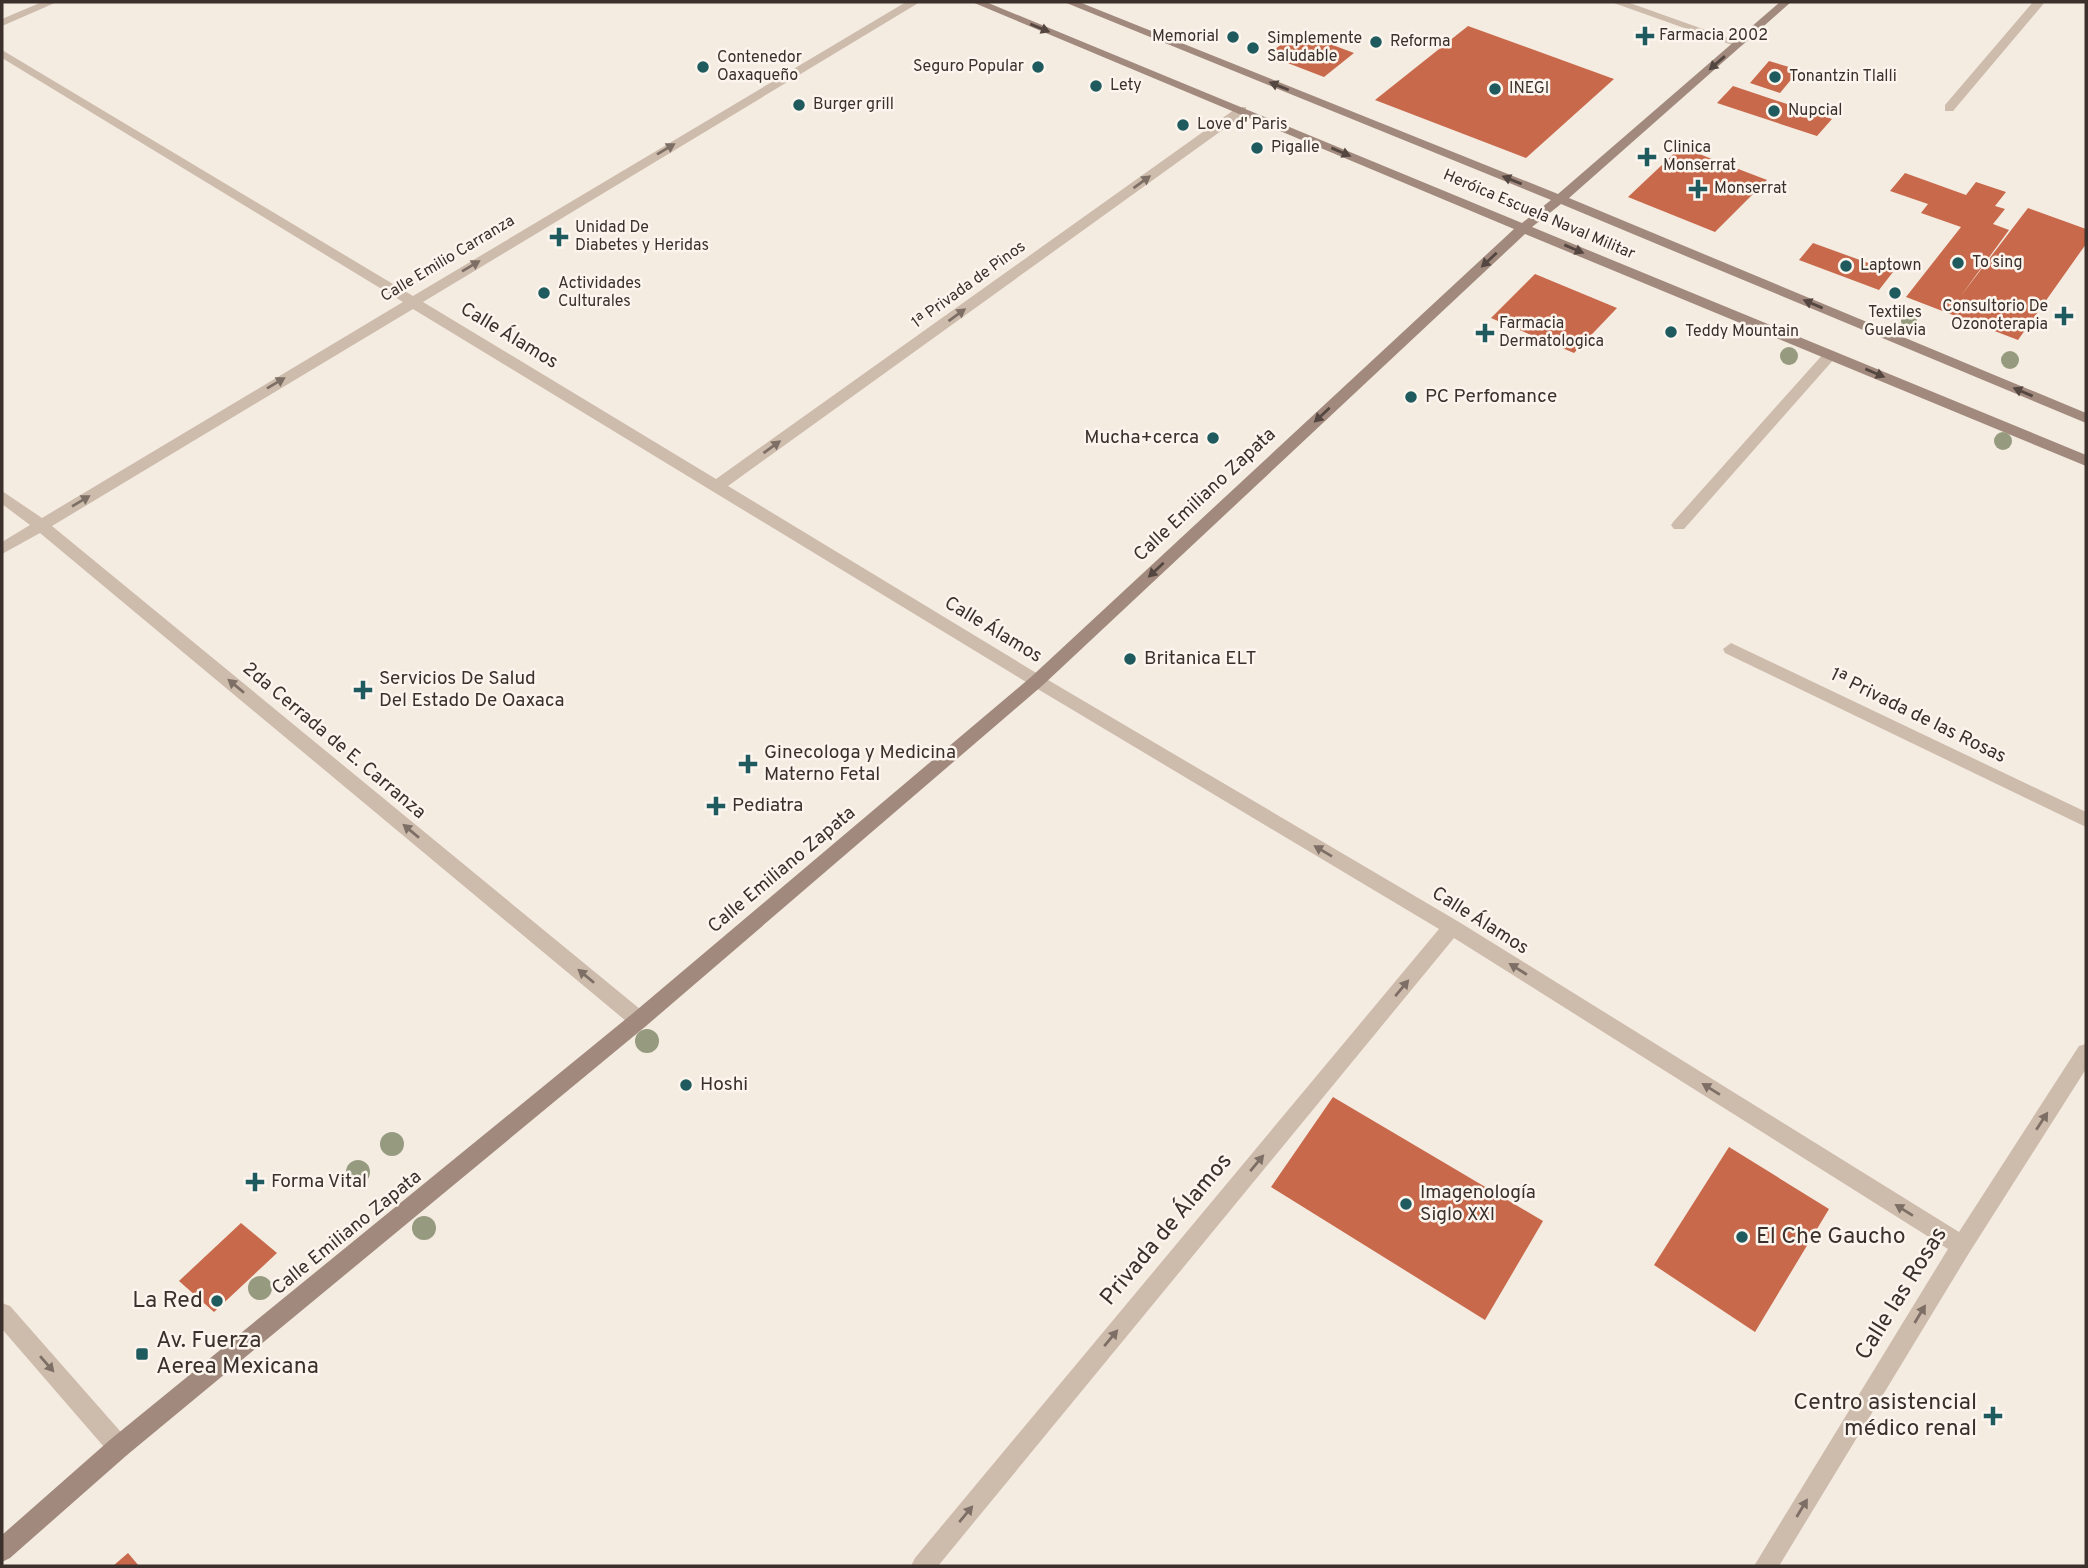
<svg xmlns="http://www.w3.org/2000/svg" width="2088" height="1568" font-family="Overpass,sans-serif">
  <rect width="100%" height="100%" fill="#f4ebe1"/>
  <g fill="#c8694b">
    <polygon points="1468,26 1614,79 1526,158 1375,100"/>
    <polygon points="1298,32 1354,53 1324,77 1267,55"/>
    <polygon points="1769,61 1799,70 1780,93 1750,83"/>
    <polygon points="1733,86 1832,119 1817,136 1717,103"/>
    <polygon points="1681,147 1767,180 1715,232 1628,197"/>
    <polygon points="1905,173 1966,195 1976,182 2006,192 1995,206 2005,209 1993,224 2009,230 1960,297 2028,208 2086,229 2086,244 2018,340 1906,297 1961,227 1921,213 1928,204 1890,191"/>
    <polygon points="1813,243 1893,272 1879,290 1799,260"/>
    <polygon points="1535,274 1617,308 1574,353 1491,318"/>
    <polygon points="1333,1097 1543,1221 1485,1320 1271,1187"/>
    <polygon points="1729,1147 1829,1209 1755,1332 1654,1265"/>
    <polygon points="241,1223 277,1253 214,1312 179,1281"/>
    <polygon points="128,1553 139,1566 113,1566"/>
  </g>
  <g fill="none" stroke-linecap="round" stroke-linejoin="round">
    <g fill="#cdbbac" fill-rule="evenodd">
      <polygon points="1611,2 1627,2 1745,44 1735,46"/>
      <polygon points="1830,351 1835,352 1835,358 1684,529 1674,529 1671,525 1674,521 1825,352"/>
    </g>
    <g fill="#cdbbac" fill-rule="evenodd">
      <polygon points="42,2 57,2 2,26 2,19"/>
      <polygon points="906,2 920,2 423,302 716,479 1238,107 1246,107 1246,113 728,486 1043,677 1459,922 1959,1232 2079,1046 2086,1044 2086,1069 1969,1253 1779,1566 1754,1566 1948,1249 1454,938 938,1566 911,1566 915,1558 1439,929 1031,685 413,309 52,526 646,1014 649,1020 646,1026 639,1028 632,1026 40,533 2,554 2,542 30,525 2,504 2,491 42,518 403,302 2,58 2,50 413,296"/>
      <polygon points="2033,2 2045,2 1953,111 1945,111 1945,105"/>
      <polygon points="1731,643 2086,812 2086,827 1725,653 1723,649"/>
      <polygon points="2,1303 10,1306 127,1439 130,1447 127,1455 119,1458 111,1455 2,1329"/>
    </g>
    <polygon fill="#a18a7d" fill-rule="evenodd" points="972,2 986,2 1522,223 1551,200 1064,2 1079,2 1558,194 1780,2 1791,2 1569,198 2086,413 2086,423 1561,204 1532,227 2086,455 2086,466 1525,234 1043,685 646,1026 127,1455 10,1558 2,1562 2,1535 111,1439 632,1014 1031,677 1514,229"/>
  </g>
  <g fill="#969b7f">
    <circle cx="1909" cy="321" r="8"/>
    <circle cx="1789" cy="356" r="9"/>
    <circle cx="2010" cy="360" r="9"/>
    <circle cx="2003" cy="441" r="9"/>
    <circle cx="647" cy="1041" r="12"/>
    <circle cx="392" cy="1144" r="12"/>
    <circle cx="358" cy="1172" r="12"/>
    <circle cx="424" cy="1228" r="12"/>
    <circle cx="260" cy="1288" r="12"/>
  </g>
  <defs><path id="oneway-solid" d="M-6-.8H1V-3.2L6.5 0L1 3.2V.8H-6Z" transform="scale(1.75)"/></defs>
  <g fill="#544640">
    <use href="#oneway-solid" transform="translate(1040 28) rotate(22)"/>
    <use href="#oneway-solid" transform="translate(1717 63) rotate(139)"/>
    <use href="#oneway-solid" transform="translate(1279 86) rotate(-158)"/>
    <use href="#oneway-solid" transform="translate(1341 152) rotate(23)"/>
    <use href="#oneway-solid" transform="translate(1512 180) rotate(-158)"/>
    <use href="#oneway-solid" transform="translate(1574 249) rotate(23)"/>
    <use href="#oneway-solid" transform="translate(1489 260) rotate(137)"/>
    <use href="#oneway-solid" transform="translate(1813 304) rotate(-157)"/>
    <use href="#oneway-solid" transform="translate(1875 373) rotate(23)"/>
    <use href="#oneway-solid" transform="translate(2023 392) rotate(-157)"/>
    <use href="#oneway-solid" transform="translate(1322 415) rotate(137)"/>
    <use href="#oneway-solid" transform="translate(1156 570) rotate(137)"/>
  </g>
  <g fill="#7d6f65">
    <use href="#oneway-solid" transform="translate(666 149) rotate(-31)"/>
    <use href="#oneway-solid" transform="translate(1142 182) rotate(-36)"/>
    <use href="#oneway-solid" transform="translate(471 266) rotate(-31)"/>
    <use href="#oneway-solid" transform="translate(957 315) rotate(-36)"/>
    <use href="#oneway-solid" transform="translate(276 383) rotate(-31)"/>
    <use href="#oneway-solid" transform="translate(772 447) rotate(-36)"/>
    <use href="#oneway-solid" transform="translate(81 501) rotate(-31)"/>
    <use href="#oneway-solid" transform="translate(236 686) rotate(-140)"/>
    <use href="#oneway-solid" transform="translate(411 831) rotate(-140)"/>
    <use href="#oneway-solid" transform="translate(1323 851) rotate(-149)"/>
    <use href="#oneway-solid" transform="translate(1518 969) rotate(-148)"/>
    <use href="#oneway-solid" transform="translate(586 976) rotate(-140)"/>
    <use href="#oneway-solid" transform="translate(1402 988) rotate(-50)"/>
    <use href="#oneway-solid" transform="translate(1711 1089) rotate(-148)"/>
    <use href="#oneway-solid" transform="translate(2042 1121) rotate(-57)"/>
    <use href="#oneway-solid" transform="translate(1257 1163) rotate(-50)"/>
    <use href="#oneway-solid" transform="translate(1904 1210) rotate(-148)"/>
    <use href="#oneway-solid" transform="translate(1920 1314) rotate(-59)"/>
    <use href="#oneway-solid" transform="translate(1111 1338) rotate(-50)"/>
    <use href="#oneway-solid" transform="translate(47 1364) rotate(49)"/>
    <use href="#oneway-solid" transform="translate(1802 1508) rotate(-59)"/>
    <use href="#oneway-solid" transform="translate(966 1514) rotate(-50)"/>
  </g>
  <g fill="#1f5a5e" stroke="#fbf5ee" stroke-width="2.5">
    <path d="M1641.5 25.5h7v7h7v7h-7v7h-7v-7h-7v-7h7z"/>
    <circle cx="1233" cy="37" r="7"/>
    <circle cx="1376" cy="42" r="7"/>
    <circle cx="1253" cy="48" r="7"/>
    <circle cx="703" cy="67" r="7"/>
    <circle cx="1038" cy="67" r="7"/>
    <circle cx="1775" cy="77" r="7"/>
    <circle cx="1096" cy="86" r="7"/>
    <circle cx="1495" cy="89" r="7"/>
    <circle cx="799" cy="105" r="7"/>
    <circle cx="1774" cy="111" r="7"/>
    <circle cx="1183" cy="125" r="7"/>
    <circle cx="1257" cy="148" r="7"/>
    <path d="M1643.5 146.5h7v7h7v7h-7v7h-7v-7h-7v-7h7z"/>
    <path d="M1694.5 178.5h7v7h7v7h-7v7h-7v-7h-7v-7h7z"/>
    <path d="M555.5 226.5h7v7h7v7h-7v7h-7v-7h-7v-7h7z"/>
    <circle cx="1958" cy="263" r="7"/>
    <circle cx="1846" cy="266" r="7"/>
    <circle cx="544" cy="293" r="7"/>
    <circle cx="1895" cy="293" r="7"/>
    <path d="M2060.5 305.5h7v7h7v7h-7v7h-7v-7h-7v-7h7z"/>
    <circle cx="1671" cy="332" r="7"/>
    <path d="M1481.5 322.5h7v7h7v7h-7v7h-7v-7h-7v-7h7z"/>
    <circle cx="1411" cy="397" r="7"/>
    <circle cx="1213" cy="438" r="7"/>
    <circle cx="1130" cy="659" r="7"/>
    <path d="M359.5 679.5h7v7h7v7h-7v7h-7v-7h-7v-7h7z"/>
    <path d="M744.5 753.5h7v7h7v7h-7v7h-7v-7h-7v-7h7z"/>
    <path d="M712.5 795.5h7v7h7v7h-7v7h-7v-7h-7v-7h7z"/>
    <circle cx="686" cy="1085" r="7"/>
    <path d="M251.5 1171.5h7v7h7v7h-7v7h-7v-7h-7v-7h7z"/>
    <circle cx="1406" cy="1204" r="7"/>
    <circle cx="1742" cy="1237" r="7"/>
    <circle cx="217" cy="1301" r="7"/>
    <rect x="135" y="1347" width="14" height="14" rx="3.5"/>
    <path d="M1989.5 1405.5h7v7h7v7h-7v7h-7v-7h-7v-7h7z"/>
  </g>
  <g text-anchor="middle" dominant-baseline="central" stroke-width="5" stroke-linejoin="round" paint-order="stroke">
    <g font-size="16" fill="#3b302b" stroke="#fbf5ee" text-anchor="start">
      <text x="1659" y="36">Farmacia 2002</text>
      <text x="1219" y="37" text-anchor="end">Memorial</text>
      <text x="1267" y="39">Simplemente<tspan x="1267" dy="18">Saludable</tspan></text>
      <text x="1390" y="42">Reforma</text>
      <text x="717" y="58">Contenedor<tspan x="717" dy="18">Oaxaqueño</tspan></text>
      <text x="1024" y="67" text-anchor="end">Seguro Popular</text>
      <text x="1789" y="77">Tonantzin Tlalli</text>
      <text x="1110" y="86">Lety</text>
      <text x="1509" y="89">INEGI</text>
      <text x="813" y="105">Burger grill</text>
      <text x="1788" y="111">Nupcial</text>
      <text x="1197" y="125">Love d' Paris</text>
      <text x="1271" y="148">Pigalle</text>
      <text x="1663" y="148">Clinica<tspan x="1663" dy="18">Monserrat</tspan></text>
      <text x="1714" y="189">Monserrat</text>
      <text x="575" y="228">Unidad De<tspan x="575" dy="18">Diabetes y Heridas</tspan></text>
      <text x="1972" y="263">To sing</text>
      <text x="1860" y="266">Laptown</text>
      <text x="558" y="284">Actividades<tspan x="558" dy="18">Culturales</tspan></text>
      <text x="2048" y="307" text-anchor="end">Consultorio De<tspan x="2048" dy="18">Ozonoterapia</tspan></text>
      <text x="1895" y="313" text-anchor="middle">Textiles<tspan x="1895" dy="18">Guelavia</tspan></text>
      <text x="1499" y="324">Farmacia<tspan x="1499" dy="18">Dermatologica</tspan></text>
      <text x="1685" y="332">Teddy Mountain</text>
    </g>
    <g font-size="16" fill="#3b302b" stroke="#fbf5ee">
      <text transform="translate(1539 215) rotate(23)">Heróica Escuela Naval Militar</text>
      <text transform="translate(448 259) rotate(-31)">Calle Emilio Carranza</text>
      <text transform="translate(969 285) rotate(-36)">1ª Privada de Pinos</text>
    </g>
    <g font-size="19" fill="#3b302b" stroke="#fbf5ee">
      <text transform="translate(509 336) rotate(31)">Calle Álamos</text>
      <text transform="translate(1205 495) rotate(-43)">Calle Emiliano Zapata</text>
      <text transform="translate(993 630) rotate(31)">Calle Álamos</text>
      <text transform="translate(1918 716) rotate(26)">1ª Privada de las Rosas</text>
      <text transform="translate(334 741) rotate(40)">2da Cerrada de E. Carranza</text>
      <text transform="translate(782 870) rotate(-40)">Calle Emiliano Zapata</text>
      <text transform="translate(1480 921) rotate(32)">Calle Álamos</text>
      <text transform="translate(347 1233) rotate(-39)">Calle Emiliano Zapata</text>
    </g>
    <g font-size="19" fill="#3b302b" stroke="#fbf5ee" text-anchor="start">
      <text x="1425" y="397">PC Perfomance</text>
      <text x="1199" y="438" text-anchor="end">Mucha+cerca</text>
      <text x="1144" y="659">Britanica ELT</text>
      <text x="379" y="679">Servicios De Salud<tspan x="379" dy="22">Del Estado De Oaxaca</tspan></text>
      <text x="764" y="753">Ginecologa y Medicina<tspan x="764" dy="22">Materno Fetal</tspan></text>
      <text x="732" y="806">Pediatra</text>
      <text x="700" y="1085">Hoshi</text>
      <text x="271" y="1182">Forma Vital</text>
      <text x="1420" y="1193">Imagenología<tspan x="1420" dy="22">Siglo XXI</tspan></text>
    </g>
    <g font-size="23" fill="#3b302b" stroke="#fbf5ee">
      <text transform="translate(1167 1230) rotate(-50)">Privada de Álamos</text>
      <text transform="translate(1902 1294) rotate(-58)">Calle las Rosas</text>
    </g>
    <g font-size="23" fill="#3b302b" stroke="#fbf5ee" text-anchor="start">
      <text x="1756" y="1237">El Che Gaucho</text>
      <text x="203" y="1301" text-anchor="end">La Red</text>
      <text x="156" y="1341">Av. Fuerza<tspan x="156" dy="26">Aerea Mexicana</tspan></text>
      <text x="1977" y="1403" text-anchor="end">Centro asistencial<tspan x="1977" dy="26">médico renal</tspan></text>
    </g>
  </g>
  <rect width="2088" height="1568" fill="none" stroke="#3b302b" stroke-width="7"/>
</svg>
